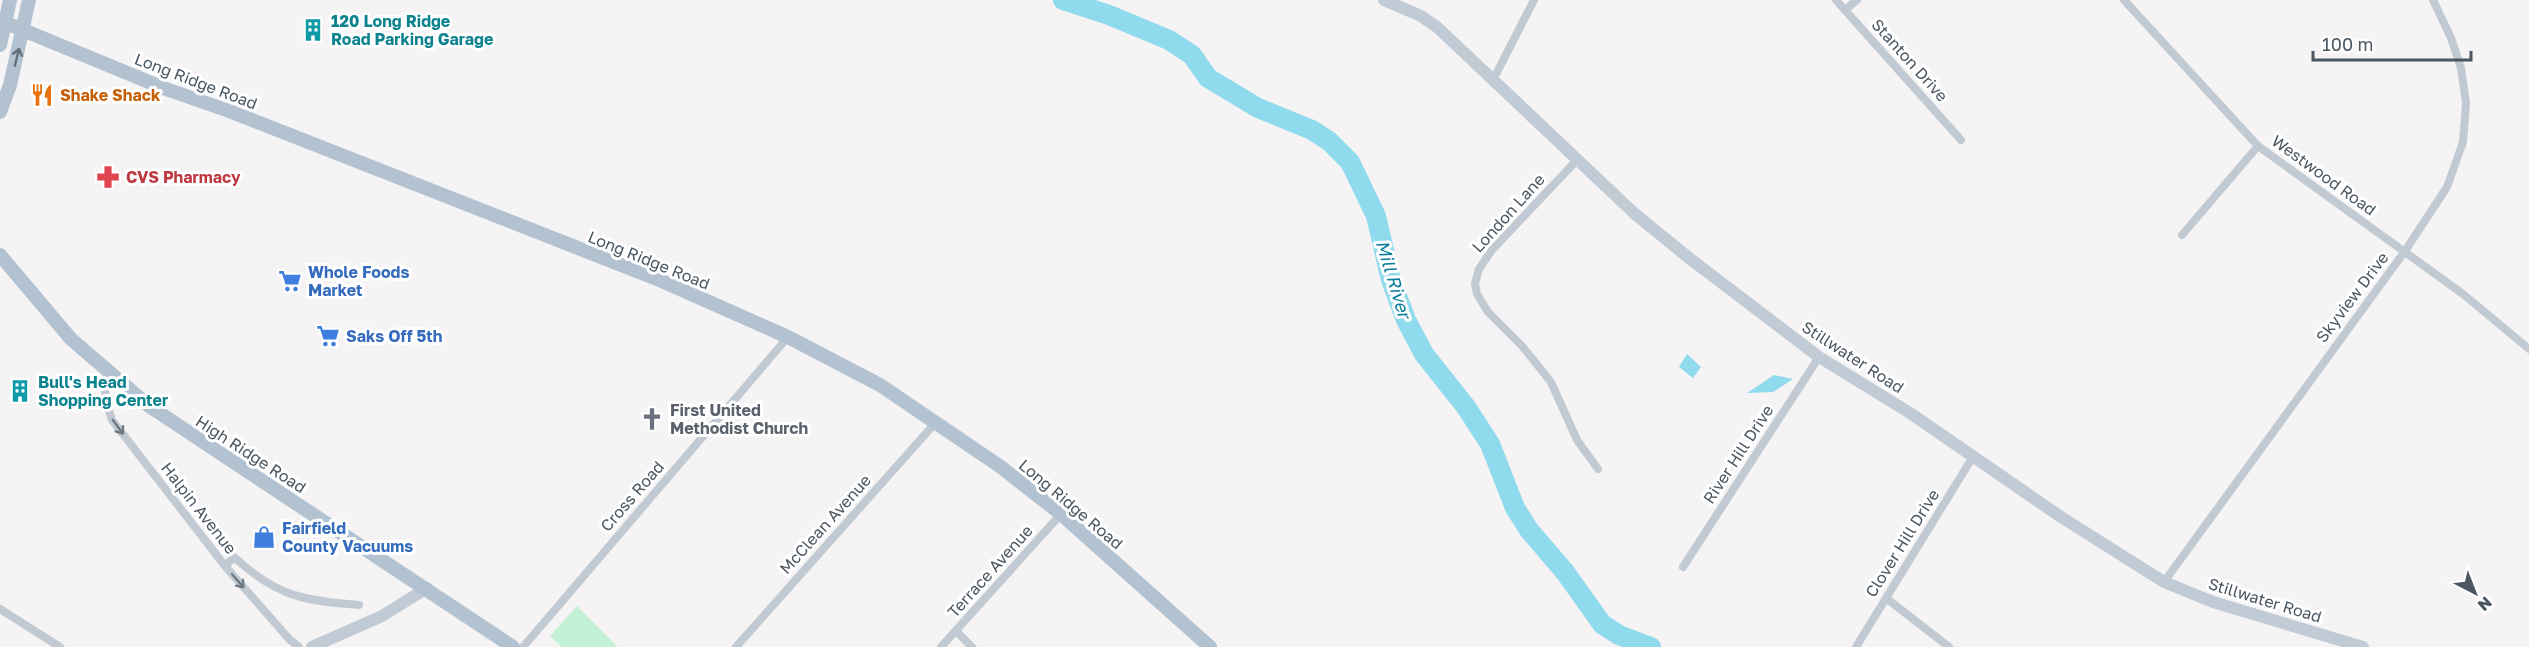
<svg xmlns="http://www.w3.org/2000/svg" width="2529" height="647" font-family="'Golos Text',sans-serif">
  <rect width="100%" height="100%" fill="#f5f3f3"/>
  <polygon fill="#c3f1d5" points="577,606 618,647 562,647 550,636"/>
  <g fill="#90daee">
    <polygon points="1687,354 1701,367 1693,378 1679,367"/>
    <polygon points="1774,375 1793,379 1773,392 1747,393"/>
  </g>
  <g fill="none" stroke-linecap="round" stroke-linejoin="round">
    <polyline stroke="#90daee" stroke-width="20" points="1063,0 1109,15 1169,40 1192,55 1208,78 1258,108 1312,130 1329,141 1350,162 1376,216 1391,280 1406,320 1424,354 1466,407 1490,444 1515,508 1529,530 1565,572 1602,624 1619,635 1651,647"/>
    <g stroke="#c1cad2" stroke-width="8">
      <polyline points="1836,0 1961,140"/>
      <polyline points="2124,0 2258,146 2463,294 2529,349"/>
      <polyline points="1845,10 1857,0"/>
      <polyline points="1493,80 1534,0"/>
      <polyline points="1577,160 1492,250 1479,269 1475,283 1477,294 1488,312 1522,346 1551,382 1577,440 1598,469"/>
      <polyline points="2182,235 2258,146"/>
      <path d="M108 373C102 391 106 402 112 420L225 566 290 640 299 647"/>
      <path d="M225 566 234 557C276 596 304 601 359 605"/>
      <polyline points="1683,567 1819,357"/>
      <polyline points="2164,582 2405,251 2447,187 2463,142 2466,103 2461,68 2451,38 2433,0"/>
      <polyline points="1886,598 1949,647"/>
      <polyline points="0,609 60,647"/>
      <polyline points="956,631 972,647"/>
      <polyline points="523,647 788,337"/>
      <polyline points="736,647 937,421"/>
      <polyline points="941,647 1061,514"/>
      <polyline points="1856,647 1974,455"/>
    </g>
    <g stroke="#c1cbd6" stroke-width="12">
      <polyline points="1384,0 1421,16 1437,27 1635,214 1689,258 1819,357 1910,413 2061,517 2164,582 2213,602 2363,647"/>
      <polyline points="312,647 382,616 427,588"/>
    </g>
    <g stroke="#b3c2d1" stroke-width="14">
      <polyline points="6,23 166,89 229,111 662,281 788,337 880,385 1001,467 1061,514 1210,647"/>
      <polyline points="0,45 10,0"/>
      <polyline points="0,112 10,85 29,0"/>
      <polyline points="0,255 71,339 149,406 513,647"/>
    </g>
  </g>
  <defs><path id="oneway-shaft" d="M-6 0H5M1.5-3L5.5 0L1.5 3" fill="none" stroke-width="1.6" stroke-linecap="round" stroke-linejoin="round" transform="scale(1.5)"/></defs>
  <use stroke="#64717d" href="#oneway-shaft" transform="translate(17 57) rotate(-76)"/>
  <g stroke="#6e7983">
    <use href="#oneway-shaft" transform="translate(118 427) rotate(54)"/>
    <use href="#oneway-shaft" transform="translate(238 581) rotate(49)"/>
  </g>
  <defs>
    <g id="building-bare" transform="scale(1.8)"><path d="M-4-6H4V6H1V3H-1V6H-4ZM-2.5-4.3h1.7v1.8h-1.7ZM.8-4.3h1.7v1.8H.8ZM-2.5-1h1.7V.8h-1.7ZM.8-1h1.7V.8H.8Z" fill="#0f9aa8" stroke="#fff" stroke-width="2.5" paint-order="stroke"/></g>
    <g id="restaurant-bare" transform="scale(1.8)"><path d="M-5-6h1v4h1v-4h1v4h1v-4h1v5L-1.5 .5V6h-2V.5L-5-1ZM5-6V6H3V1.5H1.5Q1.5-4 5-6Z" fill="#e8710a" stroke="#fff" stroke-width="2.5" paint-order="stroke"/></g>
    <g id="pharmacy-bare" transform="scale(1.8)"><path d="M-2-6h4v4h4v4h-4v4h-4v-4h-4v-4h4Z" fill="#e0444e" stroke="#fff" stroke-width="2.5" paint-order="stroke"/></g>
    <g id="supermarket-bare" transform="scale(1.8)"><path d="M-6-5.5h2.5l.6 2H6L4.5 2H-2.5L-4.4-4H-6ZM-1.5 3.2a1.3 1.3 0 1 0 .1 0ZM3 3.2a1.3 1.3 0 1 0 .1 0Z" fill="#3f7fe0" stroke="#fff" stroke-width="2.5" paint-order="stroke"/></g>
    <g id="church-bare" transform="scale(1.8)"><path d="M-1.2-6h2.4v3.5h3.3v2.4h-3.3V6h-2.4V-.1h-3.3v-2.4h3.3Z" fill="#6b7280" stroke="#fff" stroke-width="2.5" paint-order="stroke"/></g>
    <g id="shop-bare" transform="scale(1.8)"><path d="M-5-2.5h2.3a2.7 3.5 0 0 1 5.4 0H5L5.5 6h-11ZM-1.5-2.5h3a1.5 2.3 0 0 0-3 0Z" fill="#3f7fe0" stroke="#fff" stroke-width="2.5" paint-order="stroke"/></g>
  </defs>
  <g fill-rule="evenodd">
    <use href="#building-bare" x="313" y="30"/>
    <use href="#restaurant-bare" x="42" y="95"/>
    <use href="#pharmacy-bare" x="108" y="177"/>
    <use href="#supermarket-bare" x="290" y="281"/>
    <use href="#supermarket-bare" x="328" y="336"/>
    <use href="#building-bare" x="20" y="391"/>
    <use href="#church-bare" x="652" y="419"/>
    <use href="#shop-bare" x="264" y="537"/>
  </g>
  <g text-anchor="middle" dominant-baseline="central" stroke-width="6" stroke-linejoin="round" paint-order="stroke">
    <g font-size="16" font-weight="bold" fill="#0d838f" stroke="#fff" text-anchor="start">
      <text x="331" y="21">120 Long Ridge<tspan x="331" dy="18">Road Parking Garage</tspan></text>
      <text x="38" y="382">Bull's Head<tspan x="38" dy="18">Shopping Center</tspan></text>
    </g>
    <g font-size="16" fill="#4a5661" stroke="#fff">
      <text transform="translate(1910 60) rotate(48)">Stanton Drive</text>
      <text transform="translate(196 81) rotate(21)">Long Ridge Road</text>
      <text transform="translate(2324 175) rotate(36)">Westwood Road</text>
      <text transform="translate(1508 213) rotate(-48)">London Lane</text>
      <text transform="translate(649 260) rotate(22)">Long Ridge Road</text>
      <text transform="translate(2352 297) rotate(-53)">Skyview Drive</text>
      <text transform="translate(1853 357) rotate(33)">Stillwater Road</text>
      <text transform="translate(251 454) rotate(33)">High Ridge Road</text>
      <text transform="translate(1738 454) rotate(-57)">River Hill Drive</text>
      <text transform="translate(632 496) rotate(-49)">Cross Road</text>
      <text transform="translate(1071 504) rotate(40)">Long Ridge Road</text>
      <text transform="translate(199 508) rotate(52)">Halpin Avenue</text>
      <text transform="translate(825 524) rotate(-48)">McClean Avenue</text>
      <text transform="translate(1902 543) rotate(-58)">Clover Hill Drive</text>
      <text transform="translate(990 571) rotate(-48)">Terrace Avenue</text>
      <text transform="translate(2265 600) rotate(17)">Stillwater Road</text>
    </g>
    <g font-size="16" font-weight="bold" fill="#c56008" stroke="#fff" text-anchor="start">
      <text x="60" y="95">Shake Shack</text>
    </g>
    <g font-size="16" font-weight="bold" fill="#be3a42" stroke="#fff" text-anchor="start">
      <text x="126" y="177">CVS Pharmacy</text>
    </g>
    <g font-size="16" font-weight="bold" fill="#366cbe" stroke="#fff" text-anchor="start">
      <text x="308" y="272">Whole Foods<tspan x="308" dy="18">Market</tspan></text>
      <text x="346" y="336">Saks Off 5th</text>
      <text x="282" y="528">Fairfield<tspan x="282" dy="18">County Vacuums</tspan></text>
    </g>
    <g font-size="16" font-weight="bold" fill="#5b616d" stroke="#fff" text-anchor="start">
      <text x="670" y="410">First United<tspan x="670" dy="18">Methodist Church</tspan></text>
    </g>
    <g font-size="18" font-style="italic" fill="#0c7c9b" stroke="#fff">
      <text transform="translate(1394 279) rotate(73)">Mill River</text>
    </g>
  </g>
  <g transform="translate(2475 593) rotate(138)" stroke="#ffffff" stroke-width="4.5" paint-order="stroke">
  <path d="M0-4.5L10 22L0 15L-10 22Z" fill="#4a5661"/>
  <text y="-9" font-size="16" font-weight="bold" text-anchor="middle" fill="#4a5661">N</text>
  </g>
  <path d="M2313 51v9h158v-9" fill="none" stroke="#4a5661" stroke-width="3"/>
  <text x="2322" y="51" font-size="18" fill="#4a5661" stroke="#ffffff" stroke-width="4.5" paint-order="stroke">100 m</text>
</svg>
